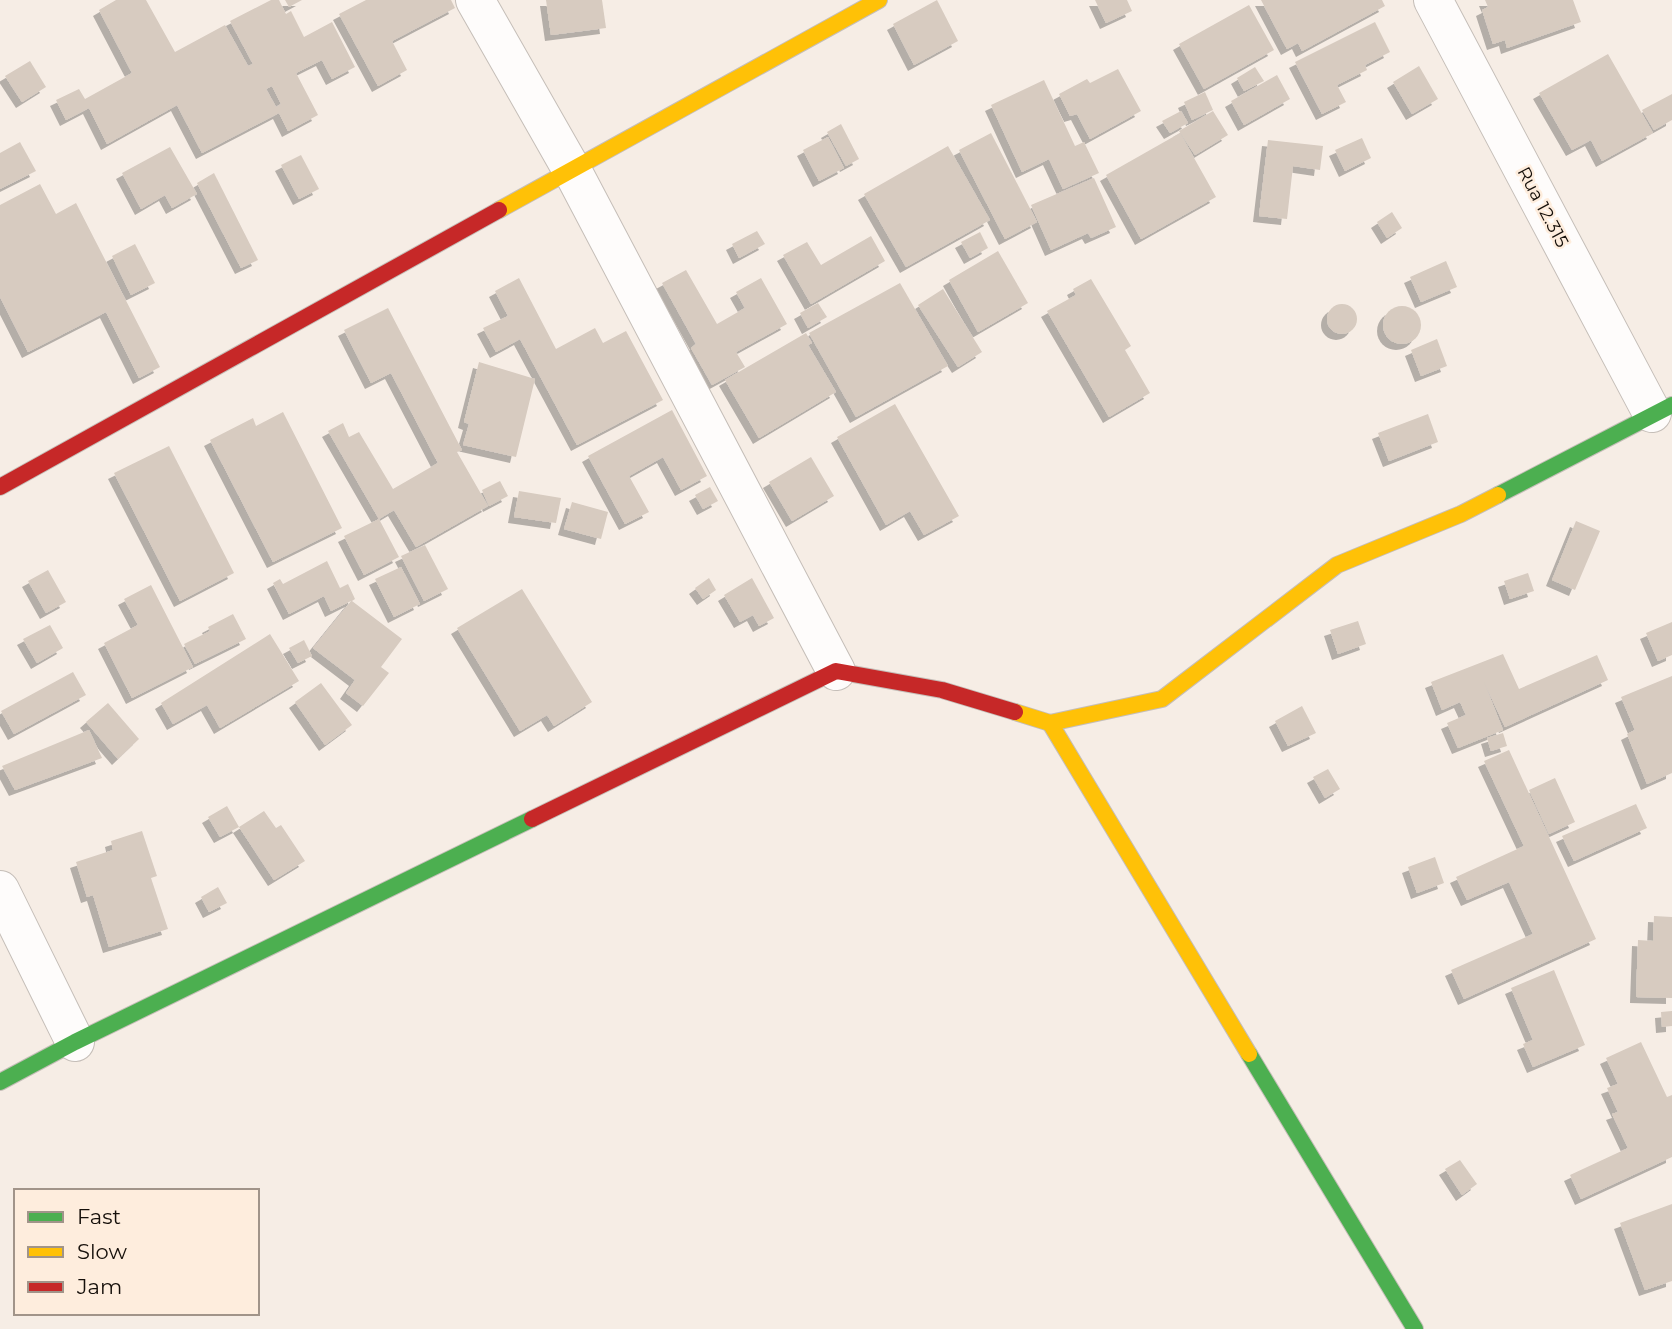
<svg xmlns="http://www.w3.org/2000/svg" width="1672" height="1329" font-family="Montserrat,sans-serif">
  <defs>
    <filter id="shadow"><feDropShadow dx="-6" dy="6" stdDeviation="0" flood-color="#0004"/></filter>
  </defs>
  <rect width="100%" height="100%" fill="#f6ede5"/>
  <g fill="#d7cbc0" fill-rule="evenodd" filter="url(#shadow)">
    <path d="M116 0H146L175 52 225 25 248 66 253 64 230 21 271 0H279L286 14 291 11 304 37 332 22 355 67 332 79 322 60 296 73 318 115 288 131 279 113 202 153 177 105 107 144 89 108 66 120 56 100 79 89 85 99 132 73 99 10ZM272 86 281 104 276 107 266 89Z"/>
    <polygon points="285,0 302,0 289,7"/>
    <polygon points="366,0 451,0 455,8 392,41 407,70 378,86 339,14"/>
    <polygon points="546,0 602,0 606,28 551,35"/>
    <polygon points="937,0 958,41 914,65 893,24"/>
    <polygon points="1095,0 1127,0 1132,11 1106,23"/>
    <polygon points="1261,0 1382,0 1385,6 1302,51 1298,43 1287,49"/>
    <polygon points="1485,0 1573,0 1581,22 1507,48 1505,40 1493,44 1482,10 1488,7"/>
    <polygon points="1249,5 1274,50 1204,89 1179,44"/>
    <polygon points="1375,22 1390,52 1365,65 1367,70 1337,85 1346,102 1322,114 1295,62"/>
    <polygon points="1608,54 1653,133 1602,161 1591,140 1572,150 1539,93"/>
    <polygon points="30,61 46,87 22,102 5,76"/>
    <polygon points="1419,66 1438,99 1412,114 1393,82"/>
    <polygon points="1255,67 1264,81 1244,91 1237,78"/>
    <polygon points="1118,69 1141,111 1090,139 1077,114 1070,116 1059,94 1087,79 1090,83"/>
    <polygon points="1277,75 1290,99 1244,125 1231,101"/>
    <polygon points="1044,80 1075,146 1084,142 1099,173 1063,189 1049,159 1022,172 991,105"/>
    <polygon points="1205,92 1213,110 1192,120 1184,102"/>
    <polygon points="1672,94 1672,120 1654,130 1642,110"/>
    <polygon points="1181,111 1188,123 1170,133 1162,121"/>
    <polygon points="1213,111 1228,135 1195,155 1179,131"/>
    <polygon points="841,124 859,159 846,166 827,132"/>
    <polygon points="991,133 1037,222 1005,239 959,150"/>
    <polygon points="1180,133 1216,197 1141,239 1106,175"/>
    <polygon points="828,137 844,168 819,181 803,150"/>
    <polygon points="1362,138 1371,158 1345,171 1335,150"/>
    <polygon points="1268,140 1323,146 1320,170 1293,166 1287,219 1259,216"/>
    <polygon points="20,142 36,171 0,189 0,153"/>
    <polygon points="948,146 990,220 906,267 864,194"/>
    <polygon points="170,147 197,194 172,208 165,195 141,209 122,173"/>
    <polygon points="301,155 319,189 299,199 281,165"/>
    <polygon points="214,173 258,260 241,268 197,183"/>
    <polygon points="1094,178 1116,227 1091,238 1088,233 1051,250 1031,205"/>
    <polygon points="40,184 56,214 76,203 160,367 139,378 106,312 28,352 0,297 0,205"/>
    <polygon points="1392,212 1402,228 1387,238 1377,222"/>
    <polygon points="757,231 765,244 739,258 732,244"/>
    <polygon points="980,232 988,248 970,258 961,242"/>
    <polygon points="871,236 885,261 811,304 783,255 807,242 821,265"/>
    <polygon points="135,244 155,283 131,295 112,256"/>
    <polygon points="998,251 1028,303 978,332 949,280"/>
    <polygon points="1446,261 1457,287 1421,302 1410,277"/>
    <polygon points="686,270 717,324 745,308 736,292 761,278 787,324 736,352 745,367 712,385 691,348 696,344 662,283"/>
    <polygon points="519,278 556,349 595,328 603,343 626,331 663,400 577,445 520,339 496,352 483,328 508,316 495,291"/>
    <polygon points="1091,279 1131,346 1125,350 1150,393 1109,417 1047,311 1076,295 1073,289"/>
    <polygon points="900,283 948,366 856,417 809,333"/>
    <polygon points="943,289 982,352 958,367 918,305"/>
    <polygon points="818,303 827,317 808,328 800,313"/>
    <circle cx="1342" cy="319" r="15"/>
    <circle cx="1402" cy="325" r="19"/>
    <polygon points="388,308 462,450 457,452 488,506 416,547 394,510 379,519 328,431 343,423 349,437 359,432 393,489 438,463 391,373 371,383 344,330"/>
    <polygon points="806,333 812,343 808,345 836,392 759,438 725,380"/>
    <polygon points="1437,339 1447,366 1421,376 1411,350"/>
    <polygon points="479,362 535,379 516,457 463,445 469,424 464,422"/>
    <polygon points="895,404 959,516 924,535 910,511 886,525 837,437"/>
    <polygon points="672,410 707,476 681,490 663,457 629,476 649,512 625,524 588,456"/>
    <polygon points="283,412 342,528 273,562 210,440 253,418 256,426"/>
    <polygon points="1428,414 1438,442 1389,461 1378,433"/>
    <polygon points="169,446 234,573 180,601 114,473"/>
    <polygon points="811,457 834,496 792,521 769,482"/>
    <polygon points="500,481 508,496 489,506 482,490"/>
    <polygon points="710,487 718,501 703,509 695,495"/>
    <polygon points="519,491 561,498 556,523 514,517"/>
    <polygon points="572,502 608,512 601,539 564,529"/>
    <polygon points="379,519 399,557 364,575 344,536"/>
    <polygon points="1576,521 1600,531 1575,590 1552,580"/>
    <polygon points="425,545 448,589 424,601 401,556"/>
    <polygon points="327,561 340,588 348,584 355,599 352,601 402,639 381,667 389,673 363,706 346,693 355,680 313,648 351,601 331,611 324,596 289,614 273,583 280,579 283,584"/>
    <polygon points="401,567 420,604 394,617 375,579"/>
    <polygon points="48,570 66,602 46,613 28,581"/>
    <polygon points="1528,573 1534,591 1510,599 1504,581"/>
    <polygon points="709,578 716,590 703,599 695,588"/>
    <polygon points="752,578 774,618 759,626 753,615 740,622 724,595"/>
    <polygon points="151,585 193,667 132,698 104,643 138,625 124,599"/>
    <polygon points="522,589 592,702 554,726 547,715 520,731 457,628"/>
    <polygon points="233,614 246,639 195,664 184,644 210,631 208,627"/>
    <polygon points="1358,621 1366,644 1338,654 1330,630"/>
    <polygon points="1672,622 1672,655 1658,661 1646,633"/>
    <polygon points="50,625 63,648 37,663 23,639"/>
    <polygon points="270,634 299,681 220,728 207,705 173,724 161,703"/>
    <polygon points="304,640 312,656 298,663 289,648"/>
    <polygon points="1503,654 1519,689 1597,655 1608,680 1505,727 1484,682 1503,730 1458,748 1447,723 1466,715 1460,702 1442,710 1431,682"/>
    <polygon points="73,672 86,695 14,734 1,711"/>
    <polygon points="1672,676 1672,773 1647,784 1627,734 1635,730 1621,697"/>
    <polygon points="321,683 352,725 325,745 295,702"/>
    <polygon points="108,703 139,739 118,759 86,722"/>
    <polygon points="1302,706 1316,733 1288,746 1275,721"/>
    <polygon points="89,730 102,758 15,790 2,766"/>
    <polygon points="1503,733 1507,746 1491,751 1487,738"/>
    <polygon points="1509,750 1596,939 1464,999 1451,970 1533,934 1509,882 1467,900 1456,877 1524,846 1484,761"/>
    <polygon points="1328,769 1340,789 1325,798 1313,777"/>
    <polygon points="1555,778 1575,822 1549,834 1529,790"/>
    <polygon points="1636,804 1647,828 1574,861 1562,836"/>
    <polygon points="227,806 239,827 264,811 276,828 281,825 305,861 274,880 239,827 220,837 208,817"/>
    <polygon points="142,831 157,876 151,878 168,929 109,947 93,895 87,897 76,862 113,850 111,841"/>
    <polygon points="1435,857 1444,883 1417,893 1408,867"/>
    <polygon points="218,887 227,903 209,912 201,897"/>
    <polygon points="1654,916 1672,917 1672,998 1636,997 1638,940 1653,941"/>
    <polygon points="1554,970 1585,1045 1533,1067 1523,1044 1533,1040 1511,988"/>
    <polygon points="1672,1011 1672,1026 1662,1027 1661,1012"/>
    <polygon points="1641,1042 1667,1097 1672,1095 1672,1157 1581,1199 1570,1175 1628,1148 1612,1114 1618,1112 1607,1088 1618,1084 1606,1058"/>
    <polygon points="1460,1160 1477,1184 1462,1195 1445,1169"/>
    <polygon points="1672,1204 1672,1281 1645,1290 1620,1223"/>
  </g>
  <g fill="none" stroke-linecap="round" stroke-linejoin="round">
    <g stroke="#c5beb8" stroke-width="40">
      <g id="street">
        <polyline points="475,0 573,172 836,671"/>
        <polyline points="1433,0 1652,413"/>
        <polyline points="0,890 75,1042"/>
      </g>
    </g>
    <g stroke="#c5beb8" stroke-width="18">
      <g id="fast">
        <polyline points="1498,495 1672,405"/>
        <polyline points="1249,1054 1415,1329"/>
        <polyline points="0,1082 75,1042 532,819"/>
      </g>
    </g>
    <g stroke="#c5beb8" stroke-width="18">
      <g id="slow">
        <polyline points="499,210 879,0"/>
        <polyline points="1015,712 1050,723 1162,699 1337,565 1461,514 1498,495"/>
        <polyline points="1050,723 1249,1054"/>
      </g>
    </g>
    <g stroke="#c5beb8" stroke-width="18">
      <g id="jam">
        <polyline points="0,487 499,210"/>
        <polyline points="532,819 836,671 942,690 1015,712"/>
      </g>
    </g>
    <use href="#street" stroke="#fefcfb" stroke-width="38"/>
    <use href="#fast" stroke="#4caf50" stroke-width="16"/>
    <use href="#slow" stroke="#ffc107" stroke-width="16"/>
    <use href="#jam" stroke="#c62828" stroke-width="16"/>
  </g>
  <g text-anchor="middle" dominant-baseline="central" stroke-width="5" stroke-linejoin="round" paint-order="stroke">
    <g font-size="18" fill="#150f0a" stroke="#feeddd">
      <text transform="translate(1543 207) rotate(62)">Rua 12.315</text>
    </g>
  </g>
  <rect x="14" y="1189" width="245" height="126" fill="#feeddd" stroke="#a19489" stroke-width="2"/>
  <rect x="28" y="1212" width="35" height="10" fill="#4caf50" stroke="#a19489" stroke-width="2"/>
  <text x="77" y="1224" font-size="21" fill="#150f0a">Fast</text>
  <rect x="28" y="1247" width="35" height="10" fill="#ffc107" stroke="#a19489" stroke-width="2"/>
  <text x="77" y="1259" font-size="21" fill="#150f0a">Slow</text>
  <rect x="28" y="1282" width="35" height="10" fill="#c62828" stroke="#a19489" stroke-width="2"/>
  <text x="77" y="1294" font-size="21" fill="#150f0a">Jam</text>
</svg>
